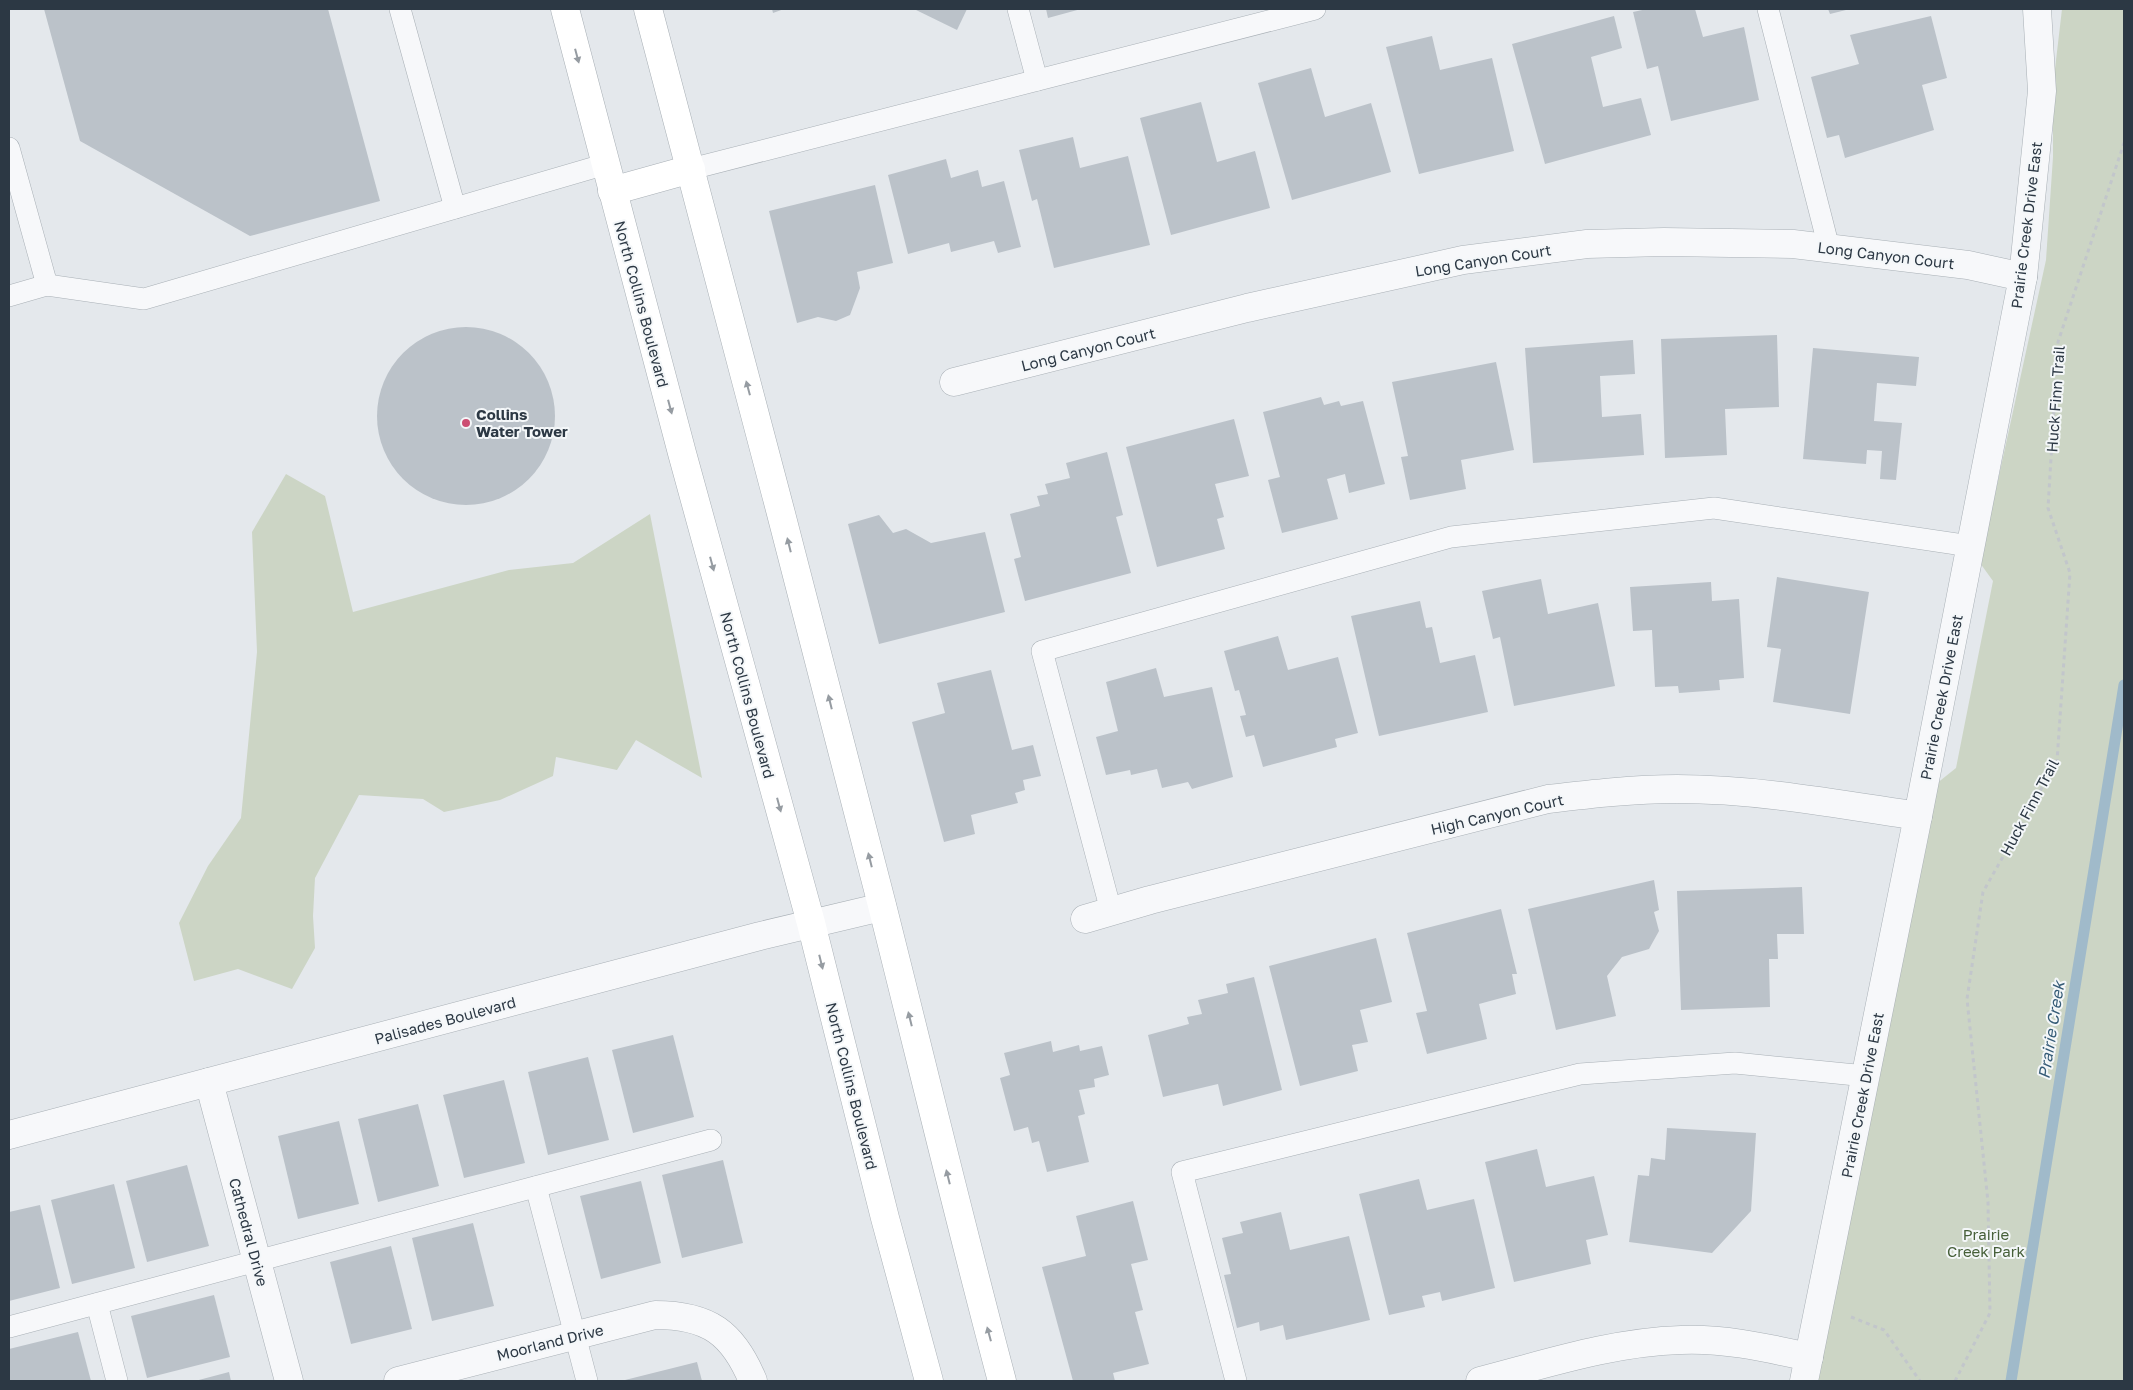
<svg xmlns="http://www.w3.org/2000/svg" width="2133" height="1390" font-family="'Golos Text',sans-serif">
  <rect width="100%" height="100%" fill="#e4e8ec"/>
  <g fill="#ccd5c5">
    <polygon points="2062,9 2124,9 2124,1381 1818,1381 1936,784 1956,768 1993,581 1980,563 2046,260 2053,157 2053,86"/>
    <polygon points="286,474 325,496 353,612 509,570 573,563 650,514 702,778 636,740 617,770 556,757 553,776 500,800 444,812 423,799 359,795 315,878 313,916 315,948 292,989 238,969 194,981 179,923 208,866 241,818 257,652 252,532"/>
  </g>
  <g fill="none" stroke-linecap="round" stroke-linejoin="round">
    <polyline stroke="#a0baca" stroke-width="11" points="2011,1381 2124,685"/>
  </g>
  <g fill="#bbc2c9">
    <polygon points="44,9 328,9 380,201 250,236 80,141"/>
    <polygon points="772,9 784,9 773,13"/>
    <polygon points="914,9 967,9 957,30"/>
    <polygon points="1046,9 1081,9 1048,18"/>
    <polygon points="1647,9 1695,9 1703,37 1744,27 1759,100 1671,121 1658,66 1647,69 1633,12"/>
    <polygon points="1828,9 1850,9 1830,14"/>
    <polygon points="1614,16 1622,48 1591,57 1603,107 1641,98 1651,135 1545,164 1512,44"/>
    <polygon points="1931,16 1947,78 1922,85 1934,130 1845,158 1839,135 1827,138 1811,77 1859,64 1850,35"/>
    <polygon points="1432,36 1440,70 1492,58 1514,151 1419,174 1386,47"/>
    <polygon points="1311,68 1325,117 1371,103 1391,172 1292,200 1258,83"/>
    <polygon points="1201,102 1217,162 1255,151 1270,208 1171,235 1140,118"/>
    <polygon points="1073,137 1080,168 1128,156 1150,245 1054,268 1037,199 1032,201 1019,150"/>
    <polygon points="946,159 951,178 978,170 982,187 1004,181 1021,247 998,253 994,241 951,252 949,243 908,254 888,175"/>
    <polygon points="875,185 893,263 857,272 860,288 850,315 836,321 818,317 797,323 769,211"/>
    <circle cx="466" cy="416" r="89"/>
    <polygon points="1777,335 1779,407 1725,409 1727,455 1665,458 1661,339"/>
    <polygon points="1633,340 1635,374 1600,376 1602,417 1641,414 1644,455 1533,463 1525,348"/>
    <polygon points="1813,348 1919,357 1916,386 1877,383 1874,421 1902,423 1896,480 1880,479 1882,451 1867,450 1866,464 1803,459"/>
    <polygon points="1496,362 1514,450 1461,460 1466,489 1410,500 1401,457 1408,456 1392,382"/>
    <polygon points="1321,397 1324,405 1339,401 1341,406 1363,401 1385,484 1349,493 1345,474 1327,479 1338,519 1282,533 1268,480 1280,477 1263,412"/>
    <polygon points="1234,419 1249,476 1215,484 1224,517 1217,519 1225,549 1157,567 1126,447"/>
    <polygon points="1107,452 1123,515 1116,517 1131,573 1025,601 1014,559 1021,557 1010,514 1040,506 1037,496 1048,494 1045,484 1070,478 1066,463"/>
    <polygon points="879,515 893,533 906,529 931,543 985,532 1005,612 879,644 848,524"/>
    <polygon points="1777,577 1869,592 1850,714 1773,702 1781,649 1767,647"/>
    <polygon points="1541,579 1548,614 1598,603 1615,686 1514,706 1500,637 1493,639 1482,591"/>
    <polygon points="1711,582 1712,601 1739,599 1744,678 1719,680 1720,690 1679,693 1678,686 1655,687 1652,630 1633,631 1630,587"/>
    <polygon points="1420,601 1426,628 1432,627 1440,663 1475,655 1488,712 1379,736 1351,616"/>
    <polygon points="1278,636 1288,670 1338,657 1358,733 1335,739 1337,747 1263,767 1254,735 1246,737 1240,716 1246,715 1239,690 1235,691 1224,651"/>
    <polygon points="1156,668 1164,697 1212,687 1233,777 1192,789 1188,782 1162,788 1157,769 1131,775 1130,770 1106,775 1096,737 1118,731 1106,682"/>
    <polygon points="991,670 1012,750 1033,745 1041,776 1023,780 1025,790 1015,793 1018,803 971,815 975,834 944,842 912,722 945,713 937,683"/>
    <polygon points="1654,880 1659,910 1654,912 1659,931 1649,949 1622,957 1607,976 1616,1016 1556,1030 1528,909"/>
    <polygon points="1802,887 1804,934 1777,934 1778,959 1769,959 1770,1007 1681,1010 1677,891"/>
    <polygon points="1501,909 1517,974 1512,974 1516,994 1479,1004 1487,1039 1427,1054 1416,1013 1427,1011 1407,933"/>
    <polygon points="1376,938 1392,1002 1360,1010 1368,1042 1352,1045 1358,1071 1300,1086 1269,966"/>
    <polygon points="1254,977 1282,1090 1223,1106 1218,1084 1163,1097 1148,1035 1189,1024 1187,1017 1202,1014 1198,1000 1228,993 1226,984"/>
    <polygon points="673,1035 694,1117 633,1133 612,1050"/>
    <polygon points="1051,1041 1053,1052 1079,1045 1080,1051 1102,1046 1109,1075 1094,1079 1095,1087 1079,1090 1085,1114 1078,1116 1089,1162 1047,1172 1039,1141 1032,1143 1028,1127 1014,1131 1000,1078 1010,1075 1004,1053"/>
    <polygon points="588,1057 609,1140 548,1155 528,1072"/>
    <polygon points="504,1080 525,1163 464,1178 443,1095"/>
    <polygon points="418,1104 439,1186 378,1202 358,1119"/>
    <polygon points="339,1121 359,1204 298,1219 278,1136"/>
    <polygon points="1667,1128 1756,1133 1751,1211 1712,1253 1629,1242 1638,1175 1649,1176 1651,1158 1665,1160"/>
    <polygon points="1537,1149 1546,1187 1594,1176 1608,1235 1586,1240 1591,1264 1514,1282 1485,1162"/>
    <polygon points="723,1160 743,1243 682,1258 662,1175"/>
    <polygon points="187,1165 209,1246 147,1262 126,1181"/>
    <polygon points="1419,1179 1427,1210 1474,1199 1495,1288 1442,1301 1440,1292 1422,1296 1425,1307 1389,1315 1359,1194"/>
    <polygon points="641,1181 661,1263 601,1279 580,1196"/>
    <polygon points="114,1184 135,1268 72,1284 51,1200"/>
    <polygon points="1133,1201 1148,1260 1131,1264 1143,1310 1135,1312 1149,1364 1113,1373 1115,1381 1073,1381 1042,1267 1086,1256 1076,1216"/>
    <polygon points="40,1205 60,1288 9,1301 9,1212"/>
    <polygon points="1281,1212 1290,1250 1349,1236 1370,1320 1286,1340 1283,1325 1260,1331 1259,1322 1237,1328 1224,1275 1231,1274 1222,1238 1243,1233 1240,1222"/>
    <polygon points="473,1223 494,1306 432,1321 412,1238"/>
    <polygon points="391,1246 412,1329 351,1344 330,1262"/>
    <polygon points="214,1295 230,1357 147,1378 131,1316"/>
    <polygon points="78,1332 91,1381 9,1381 9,1349"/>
    <polygon points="697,1362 702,1381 621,1381"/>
    <polygon points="229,1372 231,1381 195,1381"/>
  </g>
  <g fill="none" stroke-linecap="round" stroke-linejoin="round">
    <g stroke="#a9b0b6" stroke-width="22">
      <g id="service">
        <polyline points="400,9 455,208"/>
        <polyline points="1018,9 1037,80"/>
        <polyline points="1768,9 1829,248"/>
        <polyline points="9,148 47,285"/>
        <polyline points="691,169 1315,9"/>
        <polyline points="9,296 47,285 144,299 606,164"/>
        <polyline points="1111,911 1042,651 1451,537 1714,508 1970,546"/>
        <polyline points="536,1187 587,1381"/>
        <polyline points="97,1304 117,1381"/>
        <polyline points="9,1327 711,1140"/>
        <polyline points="1236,1381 1182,1172 1580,1074 1735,1063 1866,1076"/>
      </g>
    </g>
    <g stroke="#a9b0b6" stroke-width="29">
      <g id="minor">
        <polyline points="954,382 1247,308 1463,260 1587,244 1664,242 1793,244 1968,265 2023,277"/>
        <path d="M1085 919 1150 900 1548 799C1591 794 1634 789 1677 789 1758 789 1838 804 1918 816"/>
        <polyline points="209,1082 289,1381"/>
        <path d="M398 1381 655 1315C709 1315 733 1333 753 1381"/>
        <path d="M1480 1381C1546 1364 1612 1342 1681 1340 1724 1338 1767 1348 1809 1357"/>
        <polyline points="1804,1381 1918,816 2023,277 2042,91 2037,9"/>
      </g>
    </g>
    <g stroke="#a9b0b6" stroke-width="29">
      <polyline id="tertiary" points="9,1135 760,936 882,907"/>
    </g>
    <g stroke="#a9b0b6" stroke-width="29">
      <g id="secondary">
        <polyline points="565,9 682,453 811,923 885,1218 929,1381"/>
        <path d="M648 9C727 307 806 606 882 905 922 1064 960 1223 1002 1381"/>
        <polyline points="612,191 691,169"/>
      </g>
    </g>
    <g stroke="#c2c6cb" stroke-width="3" stroke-dasharray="4 4" stroke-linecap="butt">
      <polyline points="1851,1317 1884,1330 1920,1381"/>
      <polyline points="1955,1381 1990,1313 1988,1202 1967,999 1983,892 2057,761 2070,573 2048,508 2058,342 2124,143"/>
    </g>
    <use href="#service" stroke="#f7f8fa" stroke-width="21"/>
    <use href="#minor" stroke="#f7f8fa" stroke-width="28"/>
    <use href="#tertiary" stroke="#f7f8fa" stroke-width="28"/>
    <use href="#secondary" stroke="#fff" stroke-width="28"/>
  </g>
  <defs><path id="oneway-solid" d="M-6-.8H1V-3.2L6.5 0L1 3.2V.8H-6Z" transform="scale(1.25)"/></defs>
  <g fill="#969ca2">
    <use href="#oneway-solid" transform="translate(577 56) rotate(75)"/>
    <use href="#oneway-solid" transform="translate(748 388) rotate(-105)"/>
    <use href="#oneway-solid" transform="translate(670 407) rotate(75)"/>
    <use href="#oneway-solid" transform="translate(789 545) rotate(-104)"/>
    <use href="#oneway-solid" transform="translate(712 564) rotate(75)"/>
    <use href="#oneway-solid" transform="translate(830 702) rotate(-104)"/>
    <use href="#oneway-solid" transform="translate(779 805) rotate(75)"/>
    <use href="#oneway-solid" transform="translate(870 860) rotate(-104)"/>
    <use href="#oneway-solid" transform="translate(821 962) rotate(76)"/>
    <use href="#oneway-solid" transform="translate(910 1019) rotate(-104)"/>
    <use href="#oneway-solid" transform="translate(948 1177) rotate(-104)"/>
    <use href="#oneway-solid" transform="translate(989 1334) rotate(-105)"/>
  </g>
  <circle fill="#cc4d72" stroke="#f4f7f9" stroke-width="2" cx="466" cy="423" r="5"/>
  <g text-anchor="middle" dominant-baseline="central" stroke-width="4" stroke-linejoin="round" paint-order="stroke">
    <g font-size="15" fill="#2c3844" stroke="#f4f7f9">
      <text transform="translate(2026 225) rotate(-83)">Prairie Creek Drive East</text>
      <text transform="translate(1886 255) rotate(7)">Long Canyon Court</text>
      <text transform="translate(1483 260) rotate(-9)">Long Canyon Court</text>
      <text transform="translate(642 304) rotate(75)">North Collins Boulevard</text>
      <text transform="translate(1088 349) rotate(-14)">Long Canyon Court</text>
      <text transform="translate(2055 399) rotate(-86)">Huck Finn Trail</text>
      <text transform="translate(748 695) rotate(75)">North Collins Boulevard</text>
      <text transform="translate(1941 697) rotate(-79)">Prairie Creek Drive East</text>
      <text transform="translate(2029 807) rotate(-62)">Huck Finn Trail</text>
      <text transform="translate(1497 814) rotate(-13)">High Canyon Court</text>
      <text transform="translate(445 1020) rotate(-15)">Palisades Boulevard</text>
      <text transform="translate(852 1086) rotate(76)">North Collins Boulevard</text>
      <text transform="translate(1862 1095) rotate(-79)">Prairie Creek Drive East</text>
      <text transform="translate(249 1232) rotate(75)">Cathedral Drive</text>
      <text transform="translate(550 1342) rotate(-14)">Moorland Drive</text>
    </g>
    <g font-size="15" font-weight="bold" fill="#2c3844" stroke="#f4f7f9" text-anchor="start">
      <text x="476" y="414">Collins<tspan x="476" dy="17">Water Tower</tspan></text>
    </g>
    <g font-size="15" fill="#465f39" stroke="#f4f7f9">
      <text x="1986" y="1234">Prairie<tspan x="1986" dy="17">Creek Park</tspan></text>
    </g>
    <g font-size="16" font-style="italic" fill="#365c77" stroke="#f4f7f9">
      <text transform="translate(2051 1030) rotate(-81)">Prairie Creek</text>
    </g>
  </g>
  <rect width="2133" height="1390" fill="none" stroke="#2c3844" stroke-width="20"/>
</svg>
